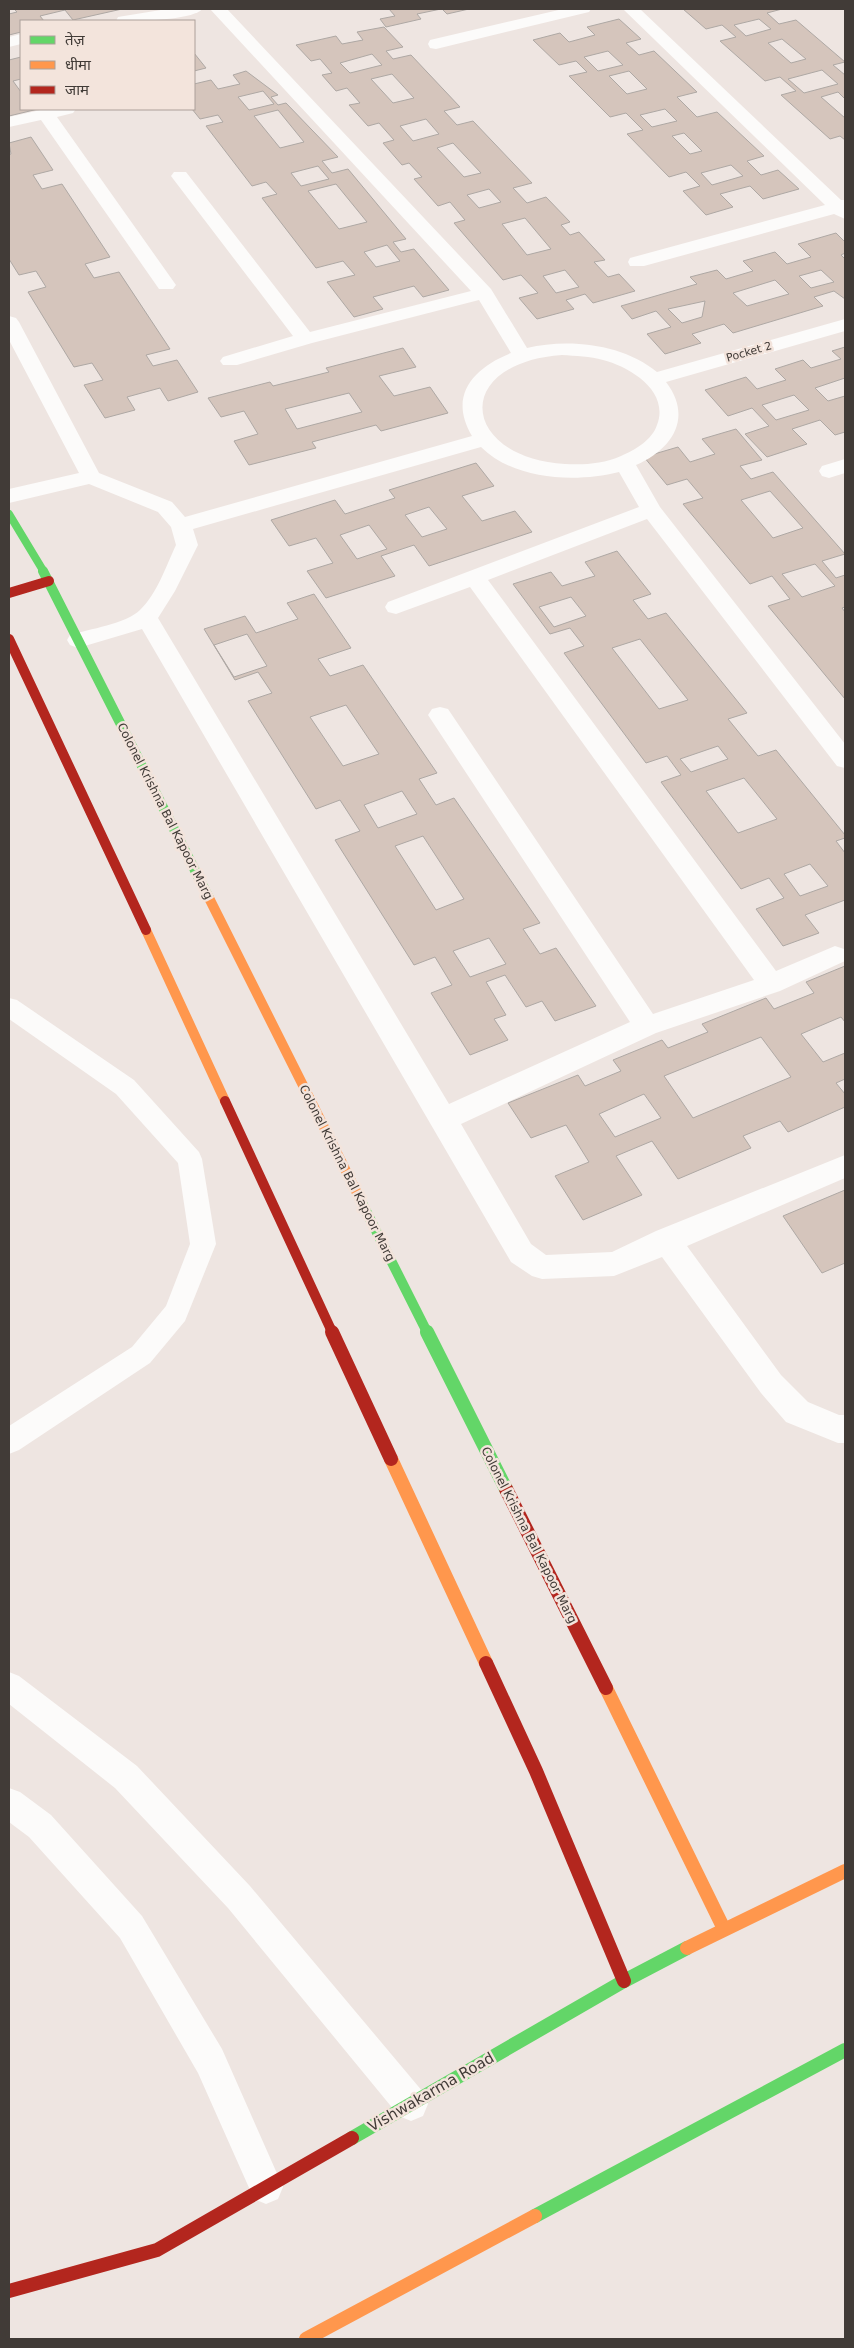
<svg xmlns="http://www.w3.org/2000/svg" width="854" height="2348" font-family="'DejaVu Sans','Noto Sans Devanagari',sans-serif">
  <rect width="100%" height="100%" fill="#eee5e1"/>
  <g fill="#d5c5bc" stroke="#aea8a4" fill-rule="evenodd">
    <polygon points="14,9 122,9 73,20 65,10 40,16 44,21 21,21 21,32 9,35 9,14 17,12"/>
    <polygon points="389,9 441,9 417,14 421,19 386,27 380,19 395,16"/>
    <polygon points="442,9 469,9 447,14"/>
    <path d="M683 9H782L767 13 779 24 796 20 845 62 833 65 845 75V99L838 92 821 97 845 118V140L840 136 830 139 781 95 796 91 780 77 765 81 720 41 736 37 722 25 706 29ZM759 19 771 29 746 36 734 25ZM782 39 806 59 791 63 768 43ZM822 70 838 84 804 93 788 79Z"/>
    <path d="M619 19 641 39 626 43 639 55 654 51 697 92 677 97 697 117 717 112 764 156 747 161 761 175 778 170 799 189 763 199 750 186 720 194 733 207 706 215 683 191 700 186 686 172 669 177 627 134 643 130 626 113 610 117 569 76 587 72 576 61 559 65 533 40 560 33 569 42 595 35 587 27ZM608 51 623 65 598 71 584 57ZM629 71 647 89 627 94 609 76ZM665 109 677 121 652 127 640 115ZM684 133 702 151 690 154 672 136ZM731 165 743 176 712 185 701 173Z"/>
    <path d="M384 27 403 47 386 51 393 59 411 55 460 107 444 111 457 125 473 121 532 183 513 188 527 203 546 197 570 222 561 225 570 235 579 232 605 260 594 262 608 277 619 274 635 291 593 303 585 294 566 300 574 309 537 319 519 298 538 293 521 275 503 280 454 223 465 220 450 202 438 206 414 179 422 177 409 163 402 165 383 143 394 140 379 123 368 126 349 105 360 103 347 88 336 91 322 75 332 73 320 59 311 61 296 45 336 36 342 44 363 40 357 32ZM372 54 382 65 350 73 340 63ZM392 74 414 98 393 103 371 79ZM426 119 439 134 413 141 400 126ZM453 143 481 173 464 177 437 148ZM489 189 501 202 479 208 467 195ZM525 218 551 249 527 255 502 224ZM565 270 579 287 556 293 543 276Z"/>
    <polygon points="194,53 206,68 194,71"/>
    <polygon points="21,57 21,79 13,81 21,92 21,109 38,109 9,116 9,60"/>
    <path d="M246 71 278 95 271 97 278 105 286 103 338 157 322 161 332 173 348 169 406 239 393 242 401 252 414 249 449 290 423 297 414 286 373 297 383 309 354 317 327 282 355 275 343 261 316 268 262 198 277 194 266 182 252 186 206 126 223 122 218 115 200 119 192 109 194 84 211 80 218 89 240 84 233 75ZM263 91 274 104 249 110 238 97ZM278 110 304 142 280 148 254 116ZM318 166 329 179 301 186 291 173ZM336 184 367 222 339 229 308 191ZM387 245 400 261 376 267 364 252Z"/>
    <polygon points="31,137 53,170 33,175 42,189 62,184 110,257 85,264 94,278 119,272 170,349 146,355 153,366 177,360 198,392 168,401 160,388 127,397 135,410 105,418 84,385 103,380 92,363 74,367 28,292 46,287 36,271 19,275 9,259 9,155 11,154 9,143"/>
    <path d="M836 233 845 242V253L841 255 845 259V299L834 291 814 297 823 306 733 333 724 324 692 334 701 343 665 354 647 334 671 327 656 311 632 319 621 306 697 284 690 277 717 270 726 279 753 271 743 261 775 252 787 264 811 257 798 244ZM821 270 834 282 811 288 799 276ZM775 280 789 294 747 306 733 293ZM705 301 702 317 682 323 668 309Z"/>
    <path d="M845 347V378L815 388 828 401 845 396V432L835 435 820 420 792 429 807 444 767 457 745 434 769 426 752 408 728 416 705 390 746 377 757 389 786 380 775 369 803 360 811 368 841 359 832 351ZM794 395 809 410 776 420 762 405Z"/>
    <path d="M403 348 416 367 379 376 394 396 430 387 448 413 381 431 376 425 312 442 316 448 249 465 234 441 258 434 244 411 221 417 208 398 270 382 273 386 329 372 326 368ZM349 393 362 412 297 429 285 409Z"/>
    <path d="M736 429 762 460 740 466 751 479 773 472 845 554 822 561 836 578 845 575V607L842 608 845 612V699L768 606 790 599 772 576 750 584 683 504 703 498 687 479 667 485 644 457 678 447 690 462 715 454 702 439ZM770 491 803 528 773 538 741 500ZM815 564 835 586 802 597 782 574Z"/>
    <path d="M476 463 494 486 462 496 482 521 515 511 532 532 429 566 414 545 381 556 395 576 326 598 307 571 333 563 316 538 289 546 271 520 335 500 345 514 395 498 389 490ZM429 507 447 529 422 537 405 515ZM369 525 387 549 357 559 340 535Z"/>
    <path d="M617 551 651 594 633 600 648 619 666 613 747 713 728 719 758 756 776 750 845 835V838L836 841 845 853V900L805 915 819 933 783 946 756 909 784 898 769 878 741 889 661 782 681 775 667 756 646 763 564 653 584 646 570 628 550 634 513 584 551 572 562 586 595 576 585 562ZM571 597 586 616 554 627 539 607ZM640 639 688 700 659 709 612 648ZM718 746 728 759 691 772 680 759ZM744 778 777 819 738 833 706 791ZM810 864 828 886 800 896 784 874Z"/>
    <path d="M314 594 351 648 318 659 330 676 363 665 437 773 419 779 436 805 454 798 540 923 523 929 540 954 556 948 596 1006 555 1021 542 1001 526 1007 505 975 486 982 506 1015 494 1019 508 1040 470 1055 431 993 452 985 435 957 414 965 335 840 360 831 340 800 316 809 248 701 272 693 258 672 235 680 204 629 245 616 256 633 298 619 287 603ZM247 634 267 666 234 677 214 645ZM346 705 379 754 343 766 310 717ZM402 791 417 814 378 828 364 805ZM423 836 464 899 436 910 395 846ZM489 938 506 964 470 977 453 951Z"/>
    <path d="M845 966V1022L841 1017 801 1034 823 1062 845 1053V1079L836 1083 845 1094V1107L788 1132 780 1121 743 1136 751 1148 678 1179 652 1141 616 1156 642 1195 583 1220 555 1176 589 1162 566 1125 531 1138 508 1103 578 1075 585 1086 621 1071 613 1060 662 1040 668 1048 708 1032 702 1024 766 998 774 1009 814 993 806 982ZM761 1037 791 1077 693 1118 664 1076ZM644 1094 661 1118 615 1137 599 1114Z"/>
    <polygon points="845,1190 845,1263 822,1273 783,1216"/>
  </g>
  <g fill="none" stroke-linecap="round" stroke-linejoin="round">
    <g fill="#fcfbfa" fill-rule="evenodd">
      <polygon points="9,998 17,1000 134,1080 199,1152 202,1159 216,1244 185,1321 150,1363 19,1450 9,1454 9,1426 132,1347 166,1306 190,1244 178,1163 116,1094 9,1019"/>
      <polygon points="9,1672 19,1676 137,1766 250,1886 423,2092 428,2104 423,2116 411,2121 399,2116 228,1908 115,1788 9,1704"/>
      <polygon points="9,1788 20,1792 51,1815 142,1916 222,2049 283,2187 278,2199 266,2204 254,2199 198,2073 120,1938 29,1837 9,1822"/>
    </g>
    <g fill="#fcfbfa" fill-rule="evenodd">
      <path d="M167 9H202C195 20 130 22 116 21L118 17 124 16Z"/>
      <path d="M210 9H227L491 289 527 348C569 338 623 344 657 372L845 319V331L666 382C693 417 673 449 636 465L660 507 845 744V768L837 766 647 519 488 580 776 971 835 946 844 949 845 961 780 991 656 1033 461 1124 531 1244 546 1255 612 1252 656 1231 845 1155V1178L687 1246 781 1375 808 1402 839 1415H845V1443H838L786 1422 761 1393 662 1257 614 1276 542 1279 532 1276 511 1262 142 629 78 648 70 645 67 640 70 635C89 629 126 624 140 610 157 594 166 566 176 545L171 527 158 512 89 484 9 503V489L79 473 9 340V316L16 318 19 322 99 473 172 502 185 517 472 436C448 396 473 368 511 353L479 300 312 343 237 365H223L220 361 223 357 293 336 174 180 171 176 174 172H186L310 332 471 291ZM562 355C576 356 590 356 603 360 630 367 670 391 657 425 652 440 635 450 621 456 603 464 584 465 565 464 460 457 451 363 562 355ZM481 447C514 480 575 483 619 472L639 507 388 602 385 607 388 612 396 614 470 587 754 980 653 1014 448 709 440 707 432 709 428 715 432 721 630 1022 449 1104 158 618 175 591 198 545 193 529Z"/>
      <polygon points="563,9 591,9 589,12 436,49 430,48 428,44 430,40"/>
      <polygon points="623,9 640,9 841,200 845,200 845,219 834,214 644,266 630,266 628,262 630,258 825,205"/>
      <polygon points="21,34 21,44 9,47 9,37"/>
      <polygon points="45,109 76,109 73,113 57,117 176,285 173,289 159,289 41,120 9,127 9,117"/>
      <polygon points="845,459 845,473 829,478 822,476 819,471 822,466"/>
    </g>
    <polyline stroke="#63d668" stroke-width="8" points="9,514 44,572"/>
    <g stroke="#63d668" stroke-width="10">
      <polyline points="43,571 209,898"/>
      <polyline points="357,1193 428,1334"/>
    </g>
    <g stroke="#63d668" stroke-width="14">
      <polyline points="427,1332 506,1489"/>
      <polyline points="352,2138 624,1981 687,1948"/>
      <polyline points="535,2216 845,2050"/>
    </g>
    <g stroke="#ff974d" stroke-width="10">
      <polyline points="209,898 357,1193"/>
      <polyline points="146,930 225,1101"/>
    </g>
    <g stroke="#ff974d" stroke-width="14">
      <polyline points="391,1459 486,1663"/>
      <polyline points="606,1688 724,1929"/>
      <polyline points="687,1948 845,1871"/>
      <polyline points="306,2339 535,2216"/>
    </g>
    <g stroke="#b3261e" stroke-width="10">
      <polyline points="9,593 49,581"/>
      <polyline points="9,639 146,930"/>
      <polyline points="225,1101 333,1334"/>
    </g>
    <g stroke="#b3261e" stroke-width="14">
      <polyline points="332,1332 391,1459"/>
      <polyline points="506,1489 606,1688"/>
      <polyline points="486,1663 536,1771 624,1981"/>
      <polyline points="9,2291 157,2250 352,2138"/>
    </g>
  </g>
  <g text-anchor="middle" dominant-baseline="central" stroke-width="5" stroke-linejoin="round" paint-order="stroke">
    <g font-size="11" fill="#413b37" stroke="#f3e4dc">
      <text transform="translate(749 352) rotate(-16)">Pocket 2</text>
    </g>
    <g font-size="12" fill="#413b37" stroke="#f3e4dc">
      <text transform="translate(165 811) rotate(63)">Colonel Krishna Bal Kapoor Marg</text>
      <text transform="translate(347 1173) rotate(63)">Colonel Krishna Bal Kapoor Marg</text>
      <text transform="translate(529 1535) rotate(63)">Colonel Krishna Bal Kapoor Marg</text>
    </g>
    <g font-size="15" fill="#413b37" stroke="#f3e4dc">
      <text transform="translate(431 2092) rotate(-30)">Vishwakarma Road</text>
    </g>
  </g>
  <rect width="854" height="2348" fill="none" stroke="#413b37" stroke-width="20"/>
  <rect x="20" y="20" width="175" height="90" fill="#f3e4dc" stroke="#aca09a"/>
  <rect x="30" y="36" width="25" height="8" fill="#63d668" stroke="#aca09a"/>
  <text x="65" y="45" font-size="15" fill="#413b37">तेज़</text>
  <rect x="30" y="61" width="25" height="8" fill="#ff974d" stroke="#aca09a"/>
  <text x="65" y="70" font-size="15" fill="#413b37">धीमा</text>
  <rect x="30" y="86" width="25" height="8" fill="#b3261e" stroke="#aca09a"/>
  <text x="65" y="95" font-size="15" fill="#413b37">जाम</text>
</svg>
